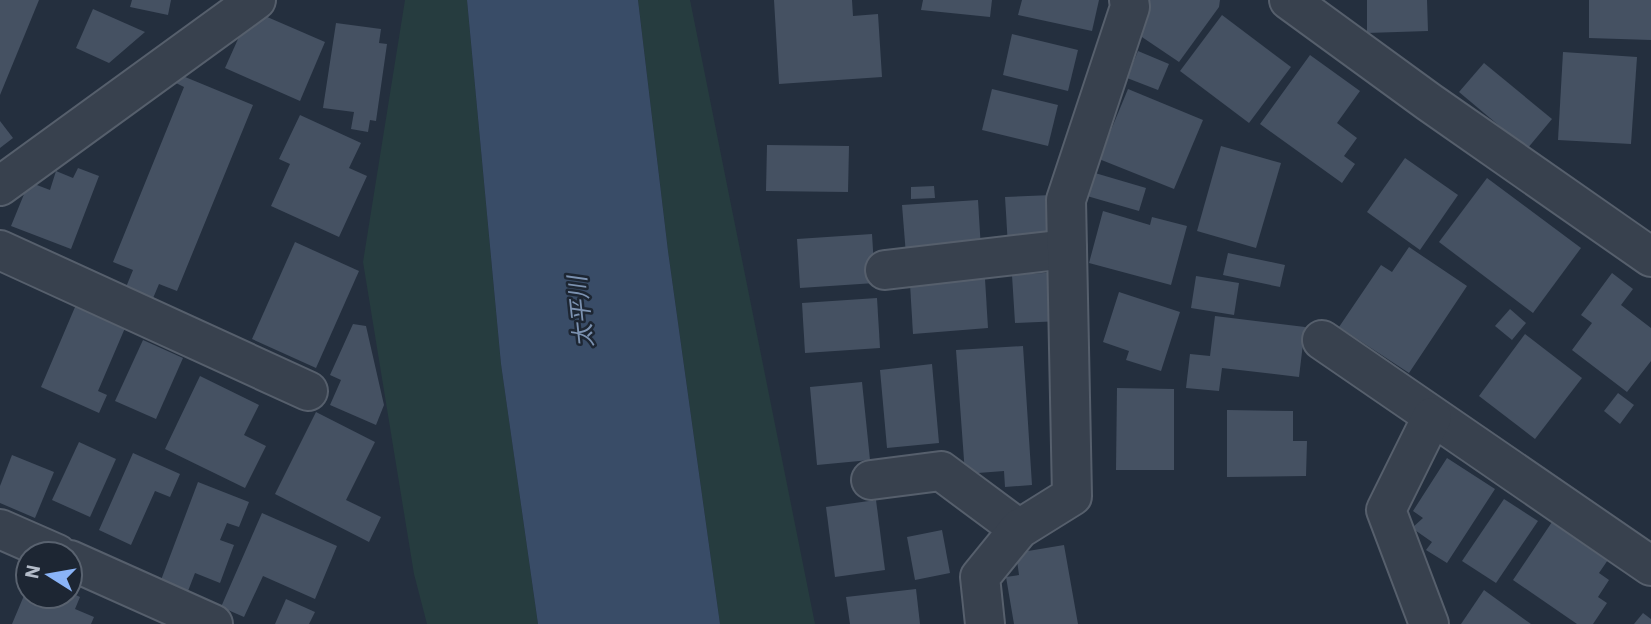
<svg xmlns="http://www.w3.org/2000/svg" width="1651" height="624" font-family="'IBM Plex Sans','Noto Sans JP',sans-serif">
  <rect width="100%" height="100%" fill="#242f3e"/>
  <g fill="#263c3f">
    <polygon points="405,0 467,0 501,364 538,624 427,624 414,574 363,262"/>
    <polygon points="638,0 690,0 815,624 720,624 668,251"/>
  </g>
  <polygon fill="#394c67" points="467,0 638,0 668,251 720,624 538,624 501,364"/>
  <g fill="#455162">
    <polygon points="0,0 39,0 0,95"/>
    <polygon points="132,0 171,0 168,15 130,7"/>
    <polygon points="774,0 852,0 853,16 878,14 882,77 779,84"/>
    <polygon points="923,0 992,0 990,17 921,10"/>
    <polygon points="1022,0 1099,0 1092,31 1018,15"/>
    <polygon points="1149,0 1220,0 1219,7 1179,62 1133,31"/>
    <polygon points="1367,0 1427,0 1428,31 1367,33"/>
    <polygon points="1589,0 1651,0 1651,40 1589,38"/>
    <polygon points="93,9 145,32 109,63 76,48"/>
    <polygon points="251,10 325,42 300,101 225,68"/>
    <polygon points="1222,15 1291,67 1249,123 1180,71"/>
    <polygon points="336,23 381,29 379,43 387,44 376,121 370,120 368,132 351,129 354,112 323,108"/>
    <polygon points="1012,34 1078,50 1068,91 1003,75"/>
    <polygon points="1138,51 1169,64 1158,90 1127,78"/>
    <polygon points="1563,52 1637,57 1631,144 1558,140"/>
    <polygon points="1310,55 1360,91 1337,123 1357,138 1344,156 1355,164 1342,183 1260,124"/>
    <polygon points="1484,63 1552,119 1527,149 1459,92"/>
    <polygon points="173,72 253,105 177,291 159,284 151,303 124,292 133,270 113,262 184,87 170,80"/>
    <polygon points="992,89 1058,105 1048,146 982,130"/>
    <polygon points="1128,89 1203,120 1174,189 1099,159"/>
    <polygon points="300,115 361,143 349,168 367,176 339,237 271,206 290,164 279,159"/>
    <polygon points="0,121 13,138 0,148"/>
    <polygon points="767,145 849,146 848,192 766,191"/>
    <polygon points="1221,146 1281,163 1256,248 1197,231"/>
    <polygon points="1405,158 1458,195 1420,250 1367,212"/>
    <polygon points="78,168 99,176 71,249 11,226 29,182 50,190 56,171 73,178"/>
    <polygon points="1095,173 1146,188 1139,211 1087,196"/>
    <polygon points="1487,178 1581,248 1533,313 1439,242"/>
    <polygon points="934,186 935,198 911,199 911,187"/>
    <polygon points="1052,195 1054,244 1008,246 1005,197"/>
    <polygon points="978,200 981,250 906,255 902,205"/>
    <polygon points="1103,211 1150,225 1152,217 1187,226 1171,285 1089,263"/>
    <polygon points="872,234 875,283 800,288 797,239"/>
    <polygon points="295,242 359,271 316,368 252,339"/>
    <polygon points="1409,247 1467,286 1409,373 1339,327 1381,265 1392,272"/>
    <polygon points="1228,253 1285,265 1280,287 1223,275"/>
    <polygon points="1059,272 1062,321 1015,323 1012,275"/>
    <polygon points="1612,273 1633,289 1621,305 1651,328 1651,361 1627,392 1572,350 1592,323 1581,315"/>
    <polygon points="1196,276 1239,283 1234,315 1191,308"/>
    <polygon points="985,279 988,328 913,334 910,284"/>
    <polygon points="1119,292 1180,312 1161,371 1126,360 1129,351 1103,342"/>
    <polygon points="877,298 880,348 805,353 802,303"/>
    <polygon points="78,300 128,321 98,391 107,395 99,413 41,387"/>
    <polygon points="1510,309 1526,323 1512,340 1495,326"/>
    <polygon points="1215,316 1305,327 1299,377 1222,368 1219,391 1186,388 1190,354 1210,356"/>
    <polygon points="353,324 366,326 384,405 376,425 330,405 341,380 330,375"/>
    <polygon points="1525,334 1582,378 1535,439 1479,396"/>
    <polygon points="143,340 183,358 156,419 115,401"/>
    <polygon points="1023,346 1032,485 1005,487 1004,471 965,474 956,350"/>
    <polygon points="932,364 939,443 887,448 880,370"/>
    <polygon points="200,376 259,405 244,435 266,446 245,488 165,449"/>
    <polygon points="862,382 870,460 817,465 810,387"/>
    <polygon points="1117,388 1174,389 1174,470 1116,470"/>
    <polygon points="1618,393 1634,405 1620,424 1604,411"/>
    <polygon points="1227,410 1293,411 1293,441 1307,441 1306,476 1227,477"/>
    <polygon points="316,412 375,442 346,500 381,517 369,542 275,494"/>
    <polygon points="79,442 116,459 90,517 52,500"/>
    <polygon points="133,453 180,474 170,497 155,491 131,545 99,530"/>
    <polygon points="12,455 54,472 35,518 0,503 0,486"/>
    <polygon points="1447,458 1495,489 1447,563 1426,550 1432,542 1412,528 1423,518 1413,511"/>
    <polygon points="198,482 249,502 239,527 227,523 220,540 234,545 220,583 195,573 188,591 161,580"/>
    <polygon points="1504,499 1538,521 1496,583 1462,561"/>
    <polygon points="876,500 885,570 835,577 826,507"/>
    <polygon points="262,513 337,546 315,599 263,576 244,617 221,607"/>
    <polygon points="1556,516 1612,554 1599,573 1609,580 1598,597 1607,603 1593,624 1577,624 1513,580"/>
    <polygon points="942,530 950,573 915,580 907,537"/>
    <polygon points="1064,545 1078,624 1014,624 1006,577 1019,575 1016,553"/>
    <polygon points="28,586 28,596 70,596 70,592 80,597 75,609 94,617 91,624 12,624"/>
    <polygon points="916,589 920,624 850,624 846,597"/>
    <polygon points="1484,590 1531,624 1461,624"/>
    <polygon points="286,599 315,612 309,624 275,624"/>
    <polygon points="1643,613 1651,619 1651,624 1634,624"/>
  </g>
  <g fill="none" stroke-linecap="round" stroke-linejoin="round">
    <g stroke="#565f6c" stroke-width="42">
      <g id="minor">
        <polyline points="1289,0 1429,102 1651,257"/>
        <polyline points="0,186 256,0"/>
        <polyline points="0,250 308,391"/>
        <polyline points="885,270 1067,249"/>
        <polyline points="1322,340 1651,566"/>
        <polyline points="871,480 941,471 1019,529"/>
        <polyline points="0,529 57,554"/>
        <polyline points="70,560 213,624"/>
        <polyline points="985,624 980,577 1019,529 1072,496 1066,200 1130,7 1129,0"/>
        <polyline points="1429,624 1386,510 1432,417"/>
      </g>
    </g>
    <use href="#minor" stroke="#38414e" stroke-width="38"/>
  </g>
  <g text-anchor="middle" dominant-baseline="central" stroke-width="5" stroke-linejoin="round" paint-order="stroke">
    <g font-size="24" font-style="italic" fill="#7c92b1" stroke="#1d2633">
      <text transform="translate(580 312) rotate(-96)">太平川</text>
    </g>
  </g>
  <g transform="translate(49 575) rotate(281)"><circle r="33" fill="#1d2633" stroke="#59626f" stroke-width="2"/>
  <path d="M0-5L12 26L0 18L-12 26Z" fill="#8ab4f8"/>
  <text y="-10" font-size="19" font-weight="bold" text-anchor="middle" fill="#b4bcc9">N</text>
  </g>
</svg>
